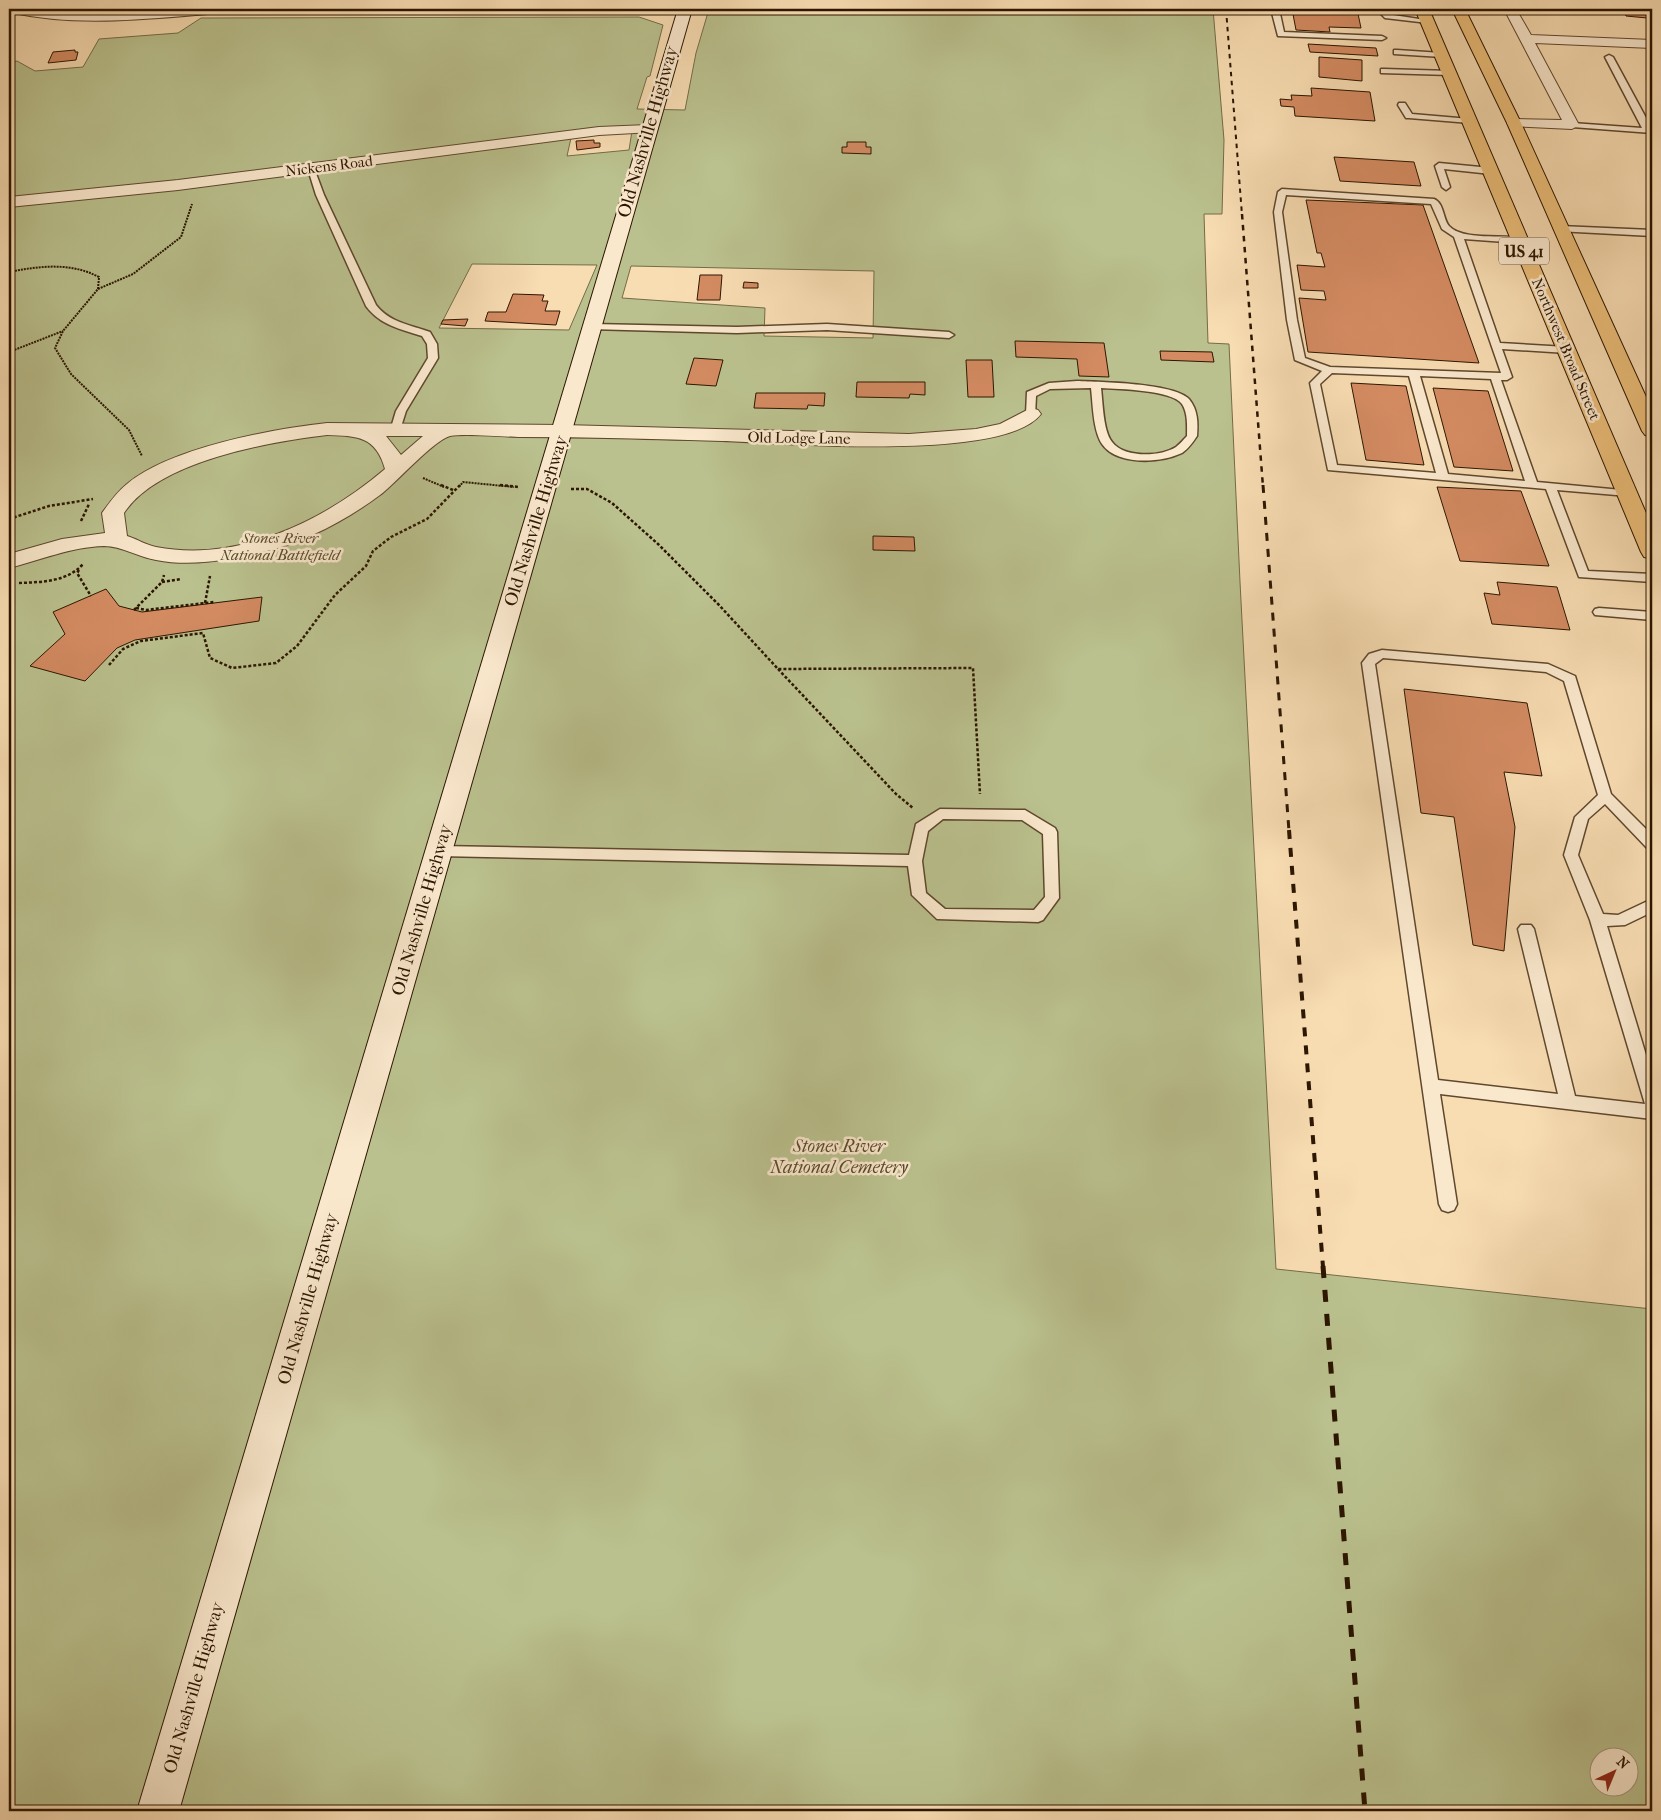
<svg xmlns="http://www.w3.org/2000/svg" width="1661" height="1820" font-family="'IM FELL French Canon',serif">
  <rect width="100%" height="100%" fill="#f8dcb2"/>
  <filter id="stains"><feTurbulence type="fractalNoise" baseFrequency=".004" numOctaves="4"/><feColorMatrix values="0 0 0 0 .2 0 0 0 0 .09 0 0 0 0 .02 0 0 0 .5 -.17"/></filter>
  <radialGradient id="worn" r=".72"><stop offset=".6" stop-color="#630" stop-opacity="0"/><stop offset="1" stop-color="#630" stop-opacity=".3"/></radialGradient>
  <path fill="#bac18e" stroke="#736c48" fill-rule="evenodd" d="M709 9H1213L1224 140 1222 214H1204L1208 343 1229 344 1240 582 1276 1269 1652 1309V1811H9V63L17 61 35 71 83 67 99 39 178 33 201 18 639 17 663 25 650 76 647 77 637 109 685 110 696 53ZM632 131 629 150 567 156 571 138ZM472 264 597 265 569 330 439 328ZM631 266 874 271 873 338 764 336 765 308 622 298ZM1598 1758H1628V1788H1598Z"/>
  <g fill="#d48b62" stroke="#2c1601">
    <polygon points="1292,9 1364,9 1365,10 1357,9 1361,28 1329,27 1330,32 1296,30"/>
    <polygon points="1623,9 1644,9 1647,18 1626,16"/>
    <polygon points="1308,44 1376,48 1378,56 1310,52"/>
    <polygon points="75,50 75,52 78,52 76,60 48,63 53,52"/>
    <polygon points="1319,57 1362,60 1362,81 1319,77"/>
    <polygon points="1311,88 1370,92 1375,121 1295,116 1294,107 1281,106 1280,99 1292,100 1291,95 1312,96"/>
    <polygon points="594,140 594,143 600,143 600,147 577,150 576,141"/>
    <polygon points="847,142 866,142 866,147 871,147 871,154 842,153 842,147 847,147"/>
    <polygon points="1334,157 1414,162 1421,186 1340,181"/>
    <polygon points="1306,200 1423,205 1479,363 1308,352 1299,298 1326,300 1324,291 1301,290 1297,265 1325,267 1321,253 1317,253"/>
    <polygon points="700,275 722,275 720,300 697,300"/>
    <polygon points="744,282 758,283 758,288 743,288"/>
    <polygon points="513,294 544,295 542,301 548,301 545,311 560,311 556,325 485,321 488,312 506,312"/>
    <polygon points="468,319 465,326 441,324 443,320"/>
    <polygon points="1015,341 1104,343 1109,377 1079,376 1077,359 1016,357"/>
    <polygon points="1160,351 1212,352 1214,362 1161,360"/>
    <polygon points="694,358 723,360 716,386 686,384"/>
    <polygon points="966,360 992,360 994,397 968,397"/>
    <polygon points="857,382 925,382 925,395 910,394 909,398 856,397"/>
    <polygon points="1351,383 1406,386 1424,465 1366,460"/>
    <polygon points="1433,388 1488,391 1513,471 1454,467"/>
    <polygon points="756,393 825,393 824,406 808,405 807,409 754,408"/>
    <polygon points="1437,487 1521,491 1549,566 1460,561"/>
    <polygon points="873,536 914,537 915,551 873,550"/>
    <polygon points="1497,582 1557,587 1570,630 1492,624 1484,593 1500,595"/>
    <polygon points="106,589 119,606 142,612 262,597 259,621 135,640 117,648 85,681 30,666 65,634 53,612"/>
    <polygon points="1404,689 1527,703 1542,776 1504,772 1515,827 1504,951 1473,945 1454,817 1421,813"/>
  </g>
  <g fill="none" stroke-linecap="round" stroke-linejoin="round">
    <g stroke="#5f482d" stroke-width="3">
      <g id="service">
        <polygon points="1271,9 1279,9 1284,32 1382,36 1386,38 1382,40 1278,36"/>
        <polygon points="1376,9 1383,9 1387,14 1432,21 1428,23 1385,18"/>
        <polygon points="1397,50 1442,53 1446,55 1442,57 1394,54 1394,50"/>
        <polygon points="1609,55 1613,57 1652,129 1652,133 1572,127 1568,125 1572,123 1642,128 1605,57"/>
        <polygon points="1384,69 1450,71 1454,73 1450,75 1381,73 1381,69"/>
        <polygon points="1399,103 1405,103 1412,114 1470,119 1474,121 1470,123 1409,118 1406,118 1398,105"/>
        <polygon points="1439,163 1491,168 1495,171 1491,174 1444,169 1450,187 1446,190 1442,187 1435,166"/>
        <path d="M307 166 314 168 324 195 376 305C389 322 410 325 430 332L437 344 438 358 406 411 399 433H391L390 431 396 411 428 358 427 344 422 336C400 329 380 325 366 306L316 195Z"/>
        <path d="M1282 189 1434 199C1444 203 1443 219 1449 226 1463 241 1503 234 1522 238L1524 240 1519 243 1464 239 1500 343 1567 347 1572 350 1567 353 1502 349 1512 377 1507 380H1501L1537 482 1632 491V495L1628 496 1557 490 1588 571 1652 574V582L1579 577 1546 489 1328 470 1310 383 1322 371 1295 360 1287 320 1274 212 1278 192ZM1286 195 1431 204 1442 229 1454 237 1501 373 1330 367 1305 358 1297 320 1282 212ZM1332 373 1409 376 1436 473 1337 465 1320 384ZM1420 376 1491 379 1525 481 1448 474Z"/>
        <polygon points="1560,226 1652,230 1652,236 1557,231 1557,227"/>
        <polygon points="592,324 737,327 827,324 949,332 954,335 949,338 827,330 737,333 589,329 589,325"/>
        <path d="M1077 381C1100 382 1174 383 1189 399 1198 410 1198 423 1197 436 1193 442 1188 449 1182 453 1161 463 1117 466 1102 444 1093 430 1093 405 1091 388L1050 389 1036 396 1035 416H1027L1026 414 1027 392 1049 383ZM1101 388C1119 389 1172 390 1182 404 1188 413 1187 426 1187 436 1183 440 1180 444 1176 447 1160 457 1124 458 1112 442 1103 430 1103 404 1101 388Z"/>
        <polygon points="1599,608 1652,612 1652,620 1595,615 1593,612 1595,609"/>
        <path d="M1382 650 1548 664 1575 676 1611 794 1652 835V849L1647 848 1605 804 1588 819 1578 855 1603 914 1618 915 1652 899V912L1625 925 1607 926 1652 1075V1119L1440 1094 1457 1204 1454 1210 1448 1212 1442 1210 1439 1204 1362 663 1369 654ZM1383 658 1546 672 1564 681 1598 795 1575 817 1564 855 1590 920 1645 1104 1575 1096 1534 929 1531 925H1521L1518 929 1558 1094 1438 1080 1375 664Z"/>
        <path d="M940 809 1025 810 1055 828 1057 832 1059 898 1043 920 1038 922 937 919 912 895 908 866 439 856 434 855 432 851 434 847 439 846 909 855 916 824ZM943 819 1022 820 1043 834 1045 897 1034 910 945 909 926 893 922 861 928 831Z"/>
      </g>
    </g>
    <g stroke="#5f482d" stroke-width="2">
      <g id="minor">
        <path d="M9 9 90 13 176 9H229L222 13C151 18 79 28 9 12Z"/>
        <polygon points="1504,9 1516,9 1531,35 1652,40 1652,48 1535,43 1579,125 1572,129 1509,126 1507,123 1514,119 1562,120"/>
        <polygon points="648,125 655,129 653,132 599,135 178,190 9,207 9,197 178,180 599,127"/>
        <path d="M1031 408 1038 410 1041 414C1005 462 783 443 722 441 655 439 588 437 521 437 504 437 465 433 450 436 434 440 396 483 380 495 345 521 305 542 263 552 228 560 191 567 156 560 138 557 122 546 104 546 70 547 41 560 9 568V554L62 539 105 533 102 513C110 502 117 492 127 484 170 448 272 429 327 423L563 425 909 434 976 429 1000 424ZM327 435C357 436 376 436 385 469 324 521 238 563 156 547 146 545 137 539 127 536L124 513C158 461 269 442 327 435ZM386 436H423L401 455Z"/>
      </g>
    </g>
    <g stroke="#2c1601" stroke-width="2">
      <polygon id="secondary" points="678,9 692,9 179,1811 137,1811"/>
    </g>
    <g stroke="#2c1601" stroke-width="2">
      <g id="primary">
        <polygon points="1415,9 1429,9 1652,527 1652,559 1644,557 1641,552"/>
        <polygon points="1452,9 1465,9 1521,123 1652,410 1652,437 1645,435 1642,431 1507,123"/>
      </g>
    </g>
    <g stroke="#2c1601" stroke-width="2" stroke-dasharray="2 1" stroke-linecap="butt">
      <path d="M9 272C40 266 70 262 99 277L98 289 63 331 55 348 71 374 129 430 142 456"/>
      <polyline points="98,289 133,274 181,237 192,204"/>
      <polyline points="9,352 63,331"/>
      <polyline points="423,478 444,487"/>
      <polyline points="459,487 463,482 514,487"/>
    </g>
    <g stroke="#2c1601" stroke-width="2.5" stroke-dasharray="3 2" stroke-linecap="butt">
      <polyline points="441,485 453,490"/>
      <polyline points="500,485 519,487"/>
      <polyline points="571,489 587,489 612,503 658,544 719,605 778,669 973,668 980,794"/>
      <polyline points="9,519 49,506 93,499"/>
      <polyline points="81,521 89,504"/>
      <polyline points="79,570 77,573 91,596"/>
      <polyline points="162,582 181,579"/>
      <path d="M19 583C42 582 67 582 83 564"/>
      <polyline points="205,603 210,576"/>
      <polyline points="136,608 146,610 214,602"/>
      <polyline points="134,610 162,582 164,575"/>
      <polyline points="109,665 123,649 141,641 203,633 210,658 232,668 276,663 297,646 335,595 366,566 373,551 391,537 427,519 460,485"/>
      <polyline points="778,669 896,794 913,808"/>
    </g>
    <use href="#service" fill="#fae8cd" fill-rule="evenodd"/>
    <use href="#minor" fill="#fae8cd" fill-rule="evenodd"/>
    <use href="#secondary" fill="#fae8cd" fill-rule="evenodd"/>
    <use href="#primary" fill="#ecbe79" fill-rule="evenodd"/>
    <polyline stroke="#2c1601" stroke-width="2" stroke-dasharray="4.5 4.5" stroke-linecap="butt" points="1226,9 1242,215"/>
    <polyline stroke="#2c1601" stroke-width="2.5" stroke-dasharray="5.5 5.5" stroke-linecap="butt" points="1242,214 1263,487"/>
    <polyline stroke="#2c1601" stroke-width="3" stroke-dasharray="8 8" stroke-linecap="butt" points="1263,485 1289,831"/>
    <polyline stroke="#2c1601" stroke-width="4" stroke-dasharray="9 9" stroke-linecap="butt" points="1289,830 1323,1267"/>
    <polyline stroke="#2c1601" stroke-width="5" stroke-dasharray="12 12" stroke-linecap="butt" points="1323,1266 1365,1811"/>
  </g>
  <g text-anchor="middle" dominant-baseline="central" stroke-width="5" stroke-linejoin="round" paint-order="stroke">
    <g font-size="15" fill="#2c1601" stroke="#fae8cd">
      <text transform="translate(329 166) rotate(-7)">Nickens Road</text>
      <text transform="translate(1566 349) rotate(67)">Northwest Broad Street</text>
      <text transform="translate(799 438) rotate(1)">Old Lodge Lane</text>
    </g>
    <g font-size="15" font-style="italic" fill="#57492b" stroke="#fae8cd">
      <text x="280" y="538">Stones River<tspan x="280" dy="17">National Battlefield</tspan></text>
    </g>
    <rect fill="#fae8cd" stroke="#6a553e" stroke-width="1" x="1499" y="237.5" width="50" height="27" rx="4"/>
    <g font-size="16" font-weight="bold" fill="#2c1601">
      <text x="1524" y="251">US 41</text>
    </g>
    <g font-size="18" fill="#2c1601" stroke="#fae8cd">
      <text transform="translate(648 132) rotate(-74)">Old Nashville Highway</text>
      <text transform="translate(536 521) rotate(-73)">Old Nashville Highway</text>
      <text transform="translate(422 910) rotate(-74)">Old Nashville Highway</text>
      <text transform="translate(308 1299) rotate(-74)">Old Nashville Highway</text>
      <text transform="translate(194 1688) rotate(-74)">Old Nashville Highway</text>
    </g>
    <g font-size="18" font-style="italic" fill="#57492b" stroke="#fae8cd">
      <text x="839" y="1146">Stones River<tspan x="839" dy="21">National Cemetery</tspan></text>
    </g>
  </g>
  <rect width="1661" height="1820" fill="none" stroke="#f8dcb2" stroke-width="30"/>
  <rect x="10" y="10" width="1641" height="1800" fill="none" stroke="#2c1601" stroke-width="2.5"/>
  <rect x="15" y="15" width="1631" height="1790" fill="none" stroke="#2c1601"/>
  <g transform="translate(1614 1772) rotate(44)"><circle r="24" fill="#fae8cd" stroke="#a8947b"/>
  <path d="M0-4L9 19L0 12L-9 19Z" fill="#8f2418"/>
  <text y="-8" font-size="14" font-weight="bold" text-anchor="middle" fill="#2c1601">N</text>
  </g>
  <rect width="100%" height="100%" filter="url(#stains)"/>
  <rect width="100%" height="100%" fill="url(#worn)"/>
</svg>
